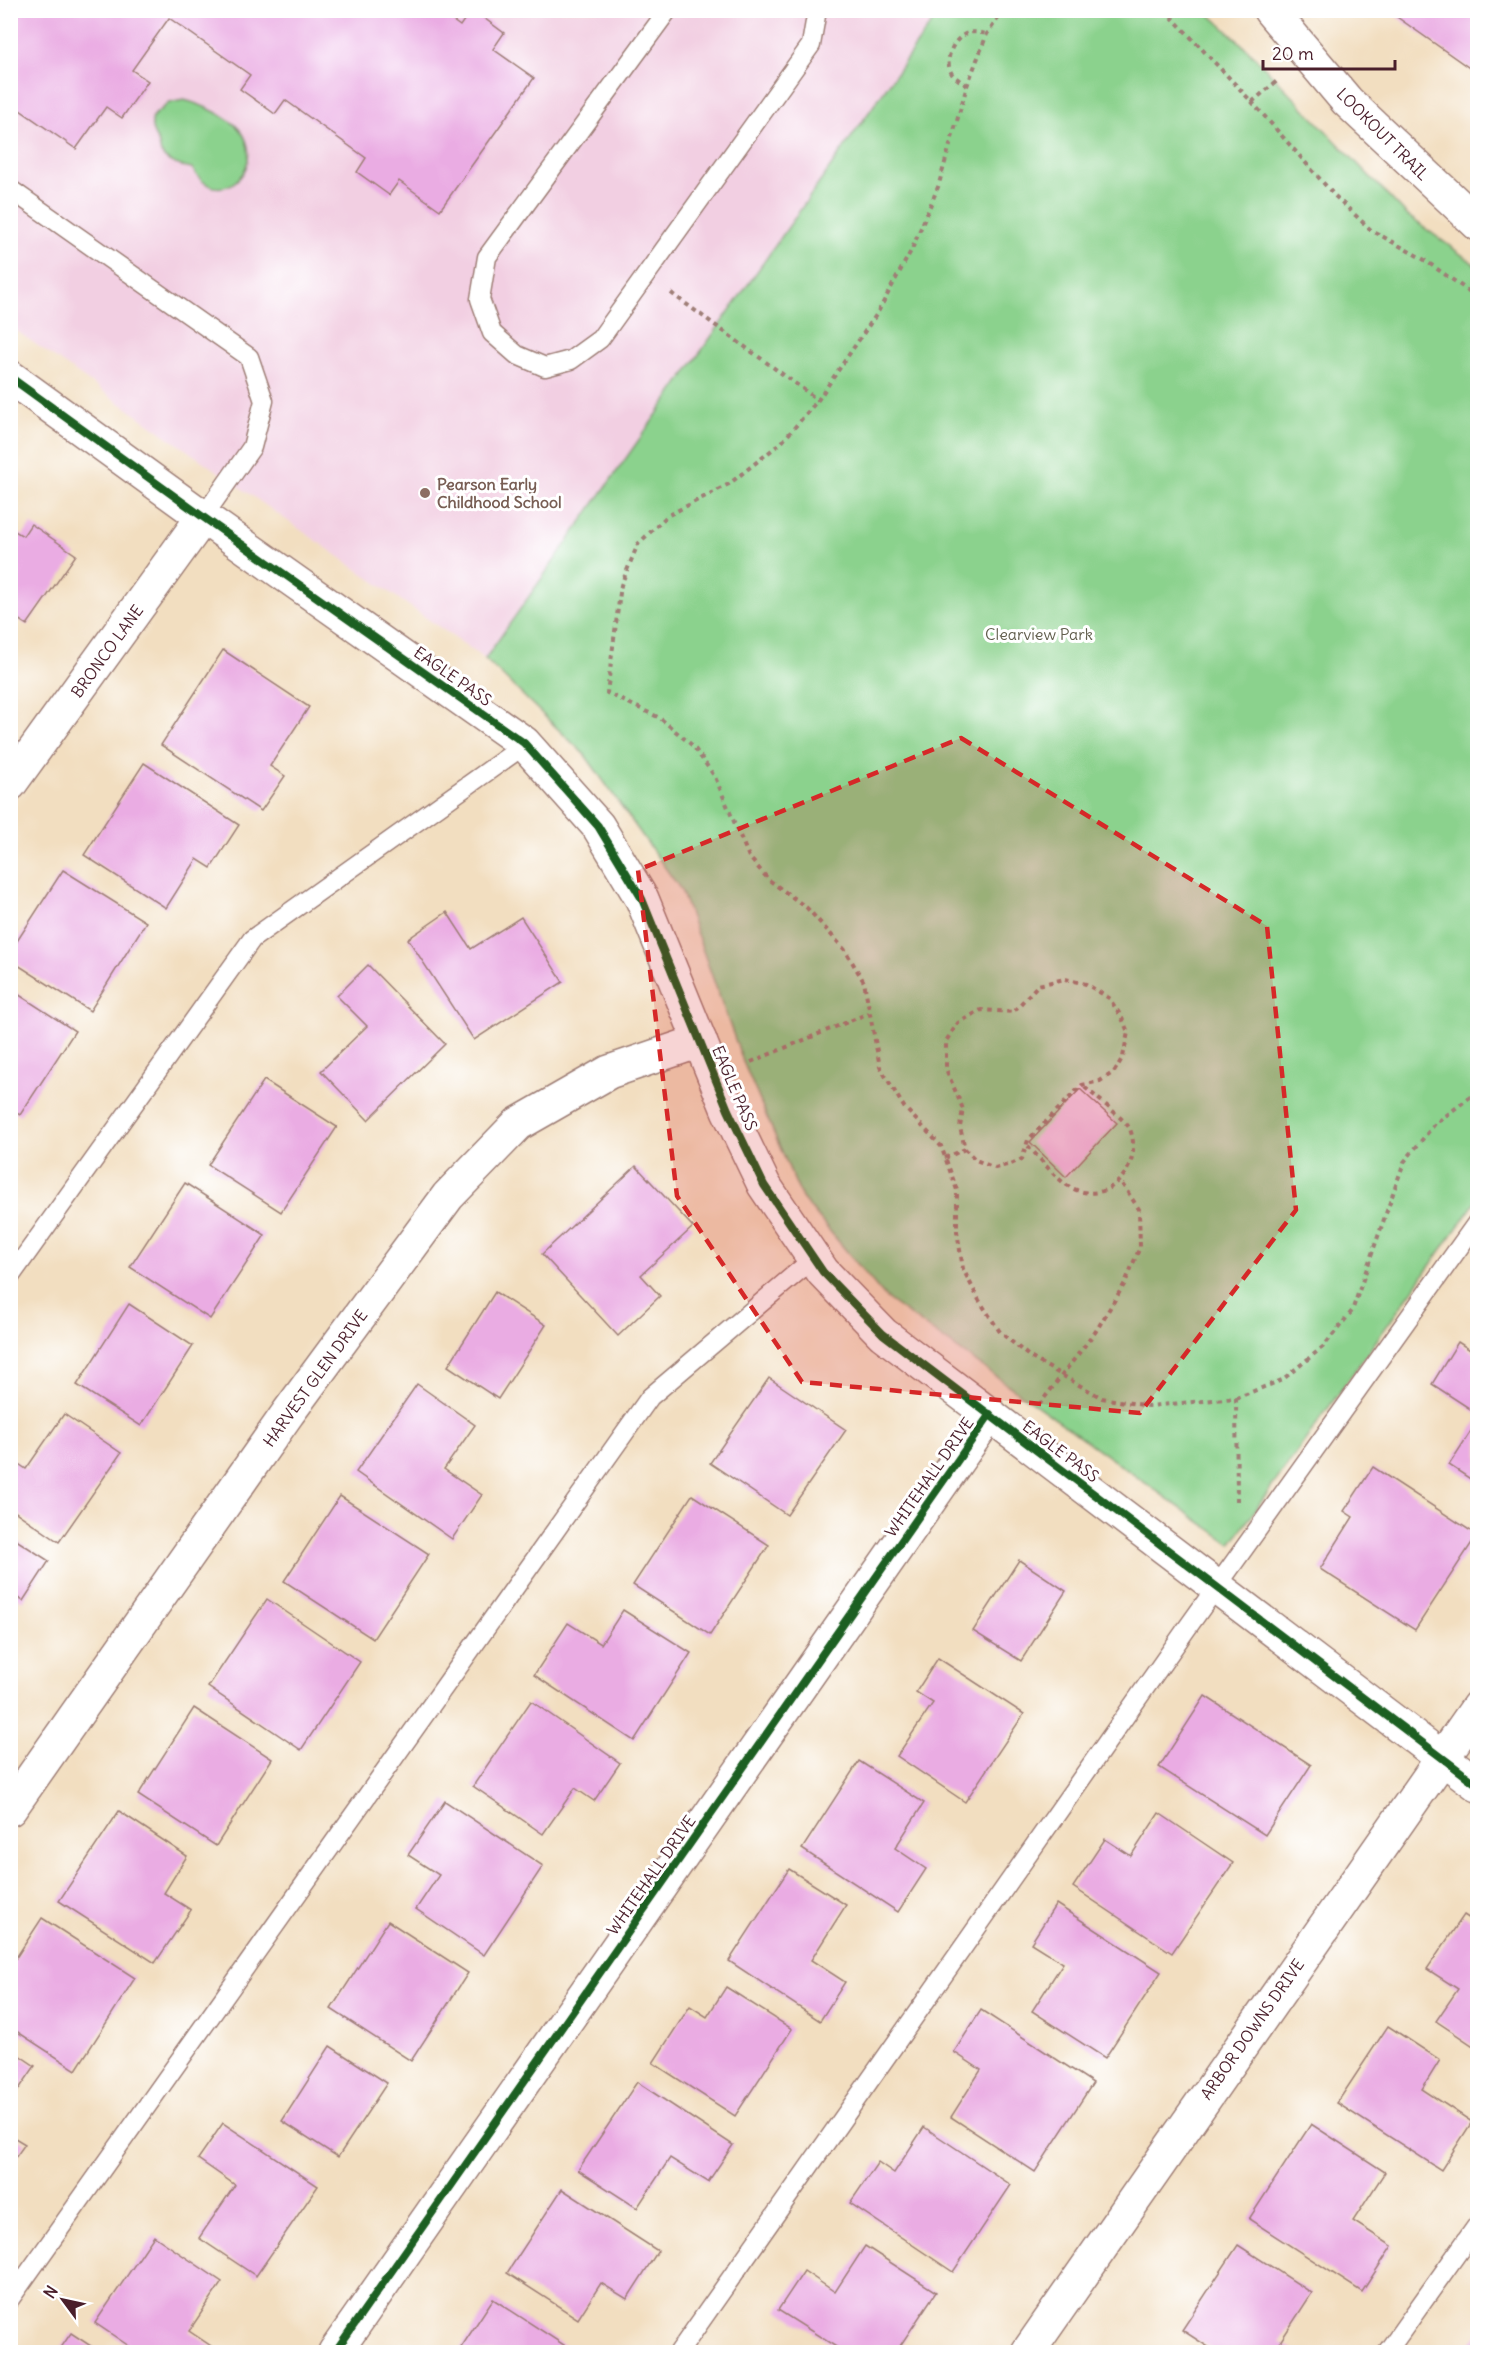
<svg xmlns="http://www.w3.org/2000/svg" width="1488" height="2363" font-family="Delius,sans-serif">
  <rect width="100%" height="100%" fill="#fff"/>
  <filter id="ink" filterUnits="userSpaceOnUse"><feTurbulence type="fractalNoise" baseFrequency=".0167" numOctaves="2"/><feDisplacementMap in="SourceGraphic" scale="12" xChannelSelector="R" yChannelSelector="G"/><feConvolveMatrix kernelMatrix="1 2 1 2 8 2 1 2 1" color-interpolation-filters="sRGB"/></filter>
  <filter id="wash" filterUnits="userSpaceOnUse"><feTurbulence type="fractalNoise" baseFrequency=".008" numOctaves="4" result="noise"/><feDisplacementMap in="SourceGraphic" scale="24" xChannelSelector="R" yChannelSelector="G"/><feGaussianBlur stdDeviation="1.35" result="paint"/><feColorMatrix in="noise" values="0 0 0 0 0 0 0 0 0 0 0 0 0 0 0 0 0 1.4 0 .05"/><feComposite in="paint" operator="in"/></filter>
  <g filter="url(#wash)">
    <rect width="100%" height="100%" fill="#f2dec0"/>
    <polygon fill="#f2cfe2" points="11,11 940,11 485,659 11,327"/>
    <g fill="#8bd28d" stroke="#6a785c" stroke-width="1.5">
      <polygon points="940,11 1206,11 1247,49 1407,215 1477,266 1477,1200 1231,1544 886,1298 802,1198 744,1064 681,890 585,755 485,659"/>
      <path d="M184 100C201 104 233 118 243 134 265 171 217 213 192 168 182 167 167 163 161 153 160 150 160 147 159 144 153 131 150 131 153 116L169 103Z"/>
    </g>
    <g id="blocks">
      <g fill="#eaace3">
        <polygon points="10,10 438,10 460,26 471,10 473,10 504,33 493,49 534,78 440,210 399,181 389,195 357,172 366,158 285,100 275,114 240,89 250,75 169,18 132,70 148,81 122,118 106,107 76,149 10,103"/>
        <polygon points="1401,10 1478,10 1478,74 1397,17"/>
        <polygon points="31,524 76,555 27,625 10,614 10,528 23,536"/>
        <polygon points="223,650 309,707 270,766 285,776 261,811 161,745"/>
        <polygon points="144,763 239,825 211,868 197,859 166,908 84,855"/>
        <polygon points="63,870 146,922 90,1011 10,960 10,952"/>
        <polygon points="447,912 471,949 521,917 563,982 474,1040 408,939"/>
        <polygon points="368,965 445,1044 368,1120 321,1071 367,1026 337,996"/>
        <polygon points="10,989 75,1031 20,1115 10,1109"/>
        <polygon points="264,1080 337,1127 281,1212 208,1165"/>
        <polygon points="1080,1089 1117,1123 1066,1177 1030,1142"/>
        <polygon points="636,1166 693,1227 641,1275 660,1296 618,1336 542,1254"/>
        <polygon points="185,1183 265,1235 210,1319 130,1267"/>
        <polygon points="495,1292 546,1325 498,1399 448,1366"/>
        <polygon points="129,1304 193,1346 141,1426 77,1385"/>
        <polygon points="1458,1342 1478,1355 1478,1414 1432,1384"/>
        <polygon points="769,1378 846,1430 787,1515 710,1463"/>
        <polygon points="417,1384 475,1425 444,1469 482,1495 452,1539 356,1472"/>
        <polygon points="64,1414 121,1453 59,1542 10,1508 10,1458 26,1469"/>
        <polygon points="1478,1420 1478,1484 1449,1465"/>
        <polygon points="1373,1467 1477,1535 1415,1630 1320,1569 1353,1517 1344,1511"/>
        <polygon points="692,1495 769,1545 710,1635 633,1585"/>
        <polygon points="340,1496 429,1554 373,1639 284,1581"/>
        <polygon points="10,1536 49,1561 23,1601 10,1593"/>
        <polygon points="1019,1560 1066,1591 1021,1661 973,1631"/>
        <polygon points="267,1599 360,1662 301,1750 208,1687"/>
        <polygon points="623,1610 691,1653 634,1741 534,1675 568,1623 601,1644"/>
        <polygon points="938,1658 1024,1714 965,1802 897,1756 933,1703 916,1692"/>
        <polygon points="1205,1696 1311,1765 1265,1835 1159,1767"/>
        <polygon points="531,1701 620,1763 594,1801 575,1788 543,1834 473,1786"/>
        <polygon points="194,1708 272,1759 216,1846 138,1795"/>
        <polygon points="859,1761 924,1803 895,1848 926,1869 898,1912 802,1849"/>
        <polygon points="445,1801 543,1866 484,1955 416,1909 439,1875 408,1855"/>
        <polygon points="119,1811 187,1856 164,1893 191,1910 155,1963 59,1901"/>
        <polygon points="1159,1813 1233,1863 1172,1953 1073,1887 1105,1839 1131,1856"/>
        <polygon points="789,1869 846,1905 811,1960 845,1982 820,2021 729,1961"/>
        <polygon points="1056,1904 1161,1972 1105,2058 1032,2011 1063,1963 1031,1943"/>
        <polygon points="1464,1915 1478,1924 1478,2049 1436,2021 1458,1989 1427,1969"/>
        <polygon points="42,1918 135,1978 76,2070 10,2027 10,1967"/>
        <polygon points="388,1921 468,1973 411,2061 331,2009"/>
        <polygon points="726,1987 792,2029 735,2116 653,2063 690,2006 707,2017"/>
        <polygon points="981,2010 1093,2083 1035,2172 951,2117 981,2070 954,2052"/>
        <polygon points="1388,2026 1440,2060 1422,2089 1472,2122 1441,2170 1337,2103"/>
        <polygon points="330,2046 387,2083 338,2157 282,2121"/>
        <polygon points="10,2049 35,2066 10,2102"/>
        <polygon points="637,2082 733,2145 708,2182 670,2158 637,2208 578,2170"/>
        <polygon points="223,2123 318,2186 256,2276 199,2238 235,2185 198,2159"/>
        <polygon points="1311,2124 1385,2172 1353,2221 1392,2246 1362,2292 1249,2219"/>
        <polygon points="924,2127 1011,2185 953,2272 850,2203 878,2162 894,2173"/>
        <polygon points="10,2135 25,2144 10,2165"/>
        <polygon points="562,2189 658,2251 627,2299 601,2283 578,2319 507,2273"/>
        <polygon points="154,2236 222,2282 189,2331 211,2346 206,2352 138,2352 95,2323"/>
        <polygon points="1238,2245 1312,2293 1280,2342 1297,2352 1216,2352 1182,2330"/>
        <polygon points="865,2246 936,2292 896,2352 844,2352 778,2310 804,2271 835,2292"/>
        <polygon points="493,2299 567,2347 564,2352 458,2352"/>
        <polygon points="71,2333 100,2352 58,2352"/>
        <polygon points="1478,2333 1478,2352 1465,2352"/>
      </g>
    </g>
  </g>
  <g filter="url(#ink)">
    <use href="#blocks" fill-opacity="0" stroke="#9e7e76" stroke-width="1.5"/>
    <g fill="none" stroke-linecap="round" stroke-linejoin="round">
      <g stroke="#9e7e76" stroke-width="21">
        <g id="service">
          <polyline points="668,10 487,257 480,299 492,333 517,355 545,367 571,360 600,339 811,45 817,10"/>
          <polyline points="10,189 249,357 264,401 252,447 203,517"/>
          <polyline points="10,1277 252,939 526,744"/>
          <polyline points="10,2299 650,1397 814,1258"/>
          <polyline points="679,2352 1185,1631 1478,1221"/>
          <polyline points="1387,2352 1478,2224"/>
        </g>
      </g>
      <g stroke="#9e7e76" stroke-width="36">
        <g id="minor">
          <polyline points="1270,10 1347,101 1478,224"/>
          <polyline points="10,377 203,517 524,743 598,826 642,899 728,1110 764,1185 823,1272 883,1334 1478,1785"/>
          <polyline points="10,784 203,517"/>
          <polyline points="10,1809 288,1413 448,1196 518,1124 609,1072 700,1041"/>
          <polyline points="335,2352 990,1414"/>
          <polyline points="1028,2352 1478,1707"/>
        </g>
      </g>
      <g stroke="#9e7e76" stroke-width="4" stroke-dasharray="4.5 4.5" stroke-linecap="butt">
        <polyline points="1004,10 987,34 967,86 938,187 912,249 878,312 818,400 782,442 729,484 667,516 638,544 621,585 607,693 660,718 693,746 715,777 749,857 769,880 807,908 845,950 864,982 880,1067 904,1107 941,1146 957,1190 957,1231 963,1269 979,1300 1000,1332 1030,1357 1102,1398 1149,1406 1236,1398 1282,1380 1324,1346 1352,1311 1404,1162 1434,1125 1478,1091"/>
        <polyline points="1165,10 1252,102 1334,195 1371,230 1423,259 1467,290 1478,305"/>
        <path d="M967 86C963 82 955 78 952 74 943 60 953 38 968 33 974 31 981 33 987 34"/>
        <polyline points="1252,102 1277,81"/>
        <polyline points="671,293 818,400"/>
        <polygon points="1065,979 1086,984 1109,998 1121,1016 1128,1032 1123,1057 1114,1072 1100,1081 1082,1085 1028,1140 1022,1159 1011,1164 995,1168 976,1160 965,1149 960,1127 963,1109 946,1069 946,1041 958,1023 981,1010 1013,1012 1038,985"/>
        <polyline points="751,1062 869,1013"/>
        <path d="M1028 1146C1040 1158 1057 1181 1072 1188 1109 1207 1144 1166 1130 1129 1127 1121 1091 1093 1082 1085"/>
        <polyline points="945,1158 965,1149"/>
        <polyline points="1236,1398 1237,1501"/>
        <polyline points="1039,1405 1096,1331 1125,1283 1140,1247 1139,1209 1120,1181"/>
      </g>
      <use href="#service" stroke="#fff" stroke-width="18"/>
      <use href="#minor" stroke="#fff" stroke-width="33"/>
      <g stroke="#fff" stroke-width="11">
        <g id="cycleway">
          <polyline points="10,377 203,517 524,743 598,826 642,899 728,1110 764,1185 823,1272 883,1334 1478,1785"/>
          <polyline points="335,2352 990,1414"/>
        </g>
      </g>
      <use href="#cycleway" stroke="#1b5e20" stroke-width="8"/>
    </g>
  </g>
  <path fill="#d62828" fill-opacity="0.2" stroke="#d62828" stroke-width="4.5" stroke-dasharray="12 8" stroke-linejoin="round" d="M961 738 1267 926 1296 1210 1140 1413 802 1382 677 1196 638 870Z"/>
  <circle fill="#8d6e63" stroke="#fff" stroke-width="2" cx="425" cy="493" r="6"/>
  <g text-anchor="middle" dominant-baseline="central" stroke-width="6" stroke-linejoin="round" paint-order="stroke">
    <g font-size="16" fill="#4a1f2b" stroke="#fff">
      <text transform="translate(1383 134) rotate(45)">LOOKOUT TRAIL</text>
      <text transform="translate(107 651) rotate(-54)">BRONCO LANE</text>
      <text transform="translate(453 676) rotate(35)">EAGLE PASS</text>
      <text transform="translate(735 1088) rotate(67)">EAGLE PASS</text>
      <text transform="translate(315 1378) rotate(-54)">HARVEST GLEN DRIVE</text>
      <text transform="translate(1061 1451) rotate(37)">EAGLE PASS</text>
      <text transform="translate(929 1477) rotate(-55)">WHITEHALL DRIVE</text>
      <text transform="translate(651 1875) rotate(-55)">WHITEHALL DRIVE</text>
      <text transform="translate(1252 2029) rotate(-55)">ARBOR DOWNS DRIVE</text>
    </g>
    <g font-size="16" font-weight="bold" fill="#785e54" stroke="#fff" text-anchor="start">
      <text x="437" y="484">Pearson Early<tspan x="437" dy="18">Childhood School</tspan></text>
    </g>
    <g font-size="16" fill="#615e4d" stroke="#fff">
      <text x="1039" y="634">Clearview Park</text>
    </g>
  </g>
  <rect width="1488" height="2363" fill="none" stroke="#fff" stroke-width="36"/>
  <g transform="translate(63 2300) rotate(303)" stroke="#ffffff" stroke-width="4.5" paint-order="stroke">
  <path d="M0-4.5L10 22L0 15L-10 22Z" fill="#4a1f2b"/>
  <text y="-9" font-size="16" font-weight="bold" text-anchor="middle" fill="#4a1f2b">N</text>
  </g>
  <path d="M1263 60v9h132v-9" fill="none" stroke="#4a1f2b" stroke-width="3"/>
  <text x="1272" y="60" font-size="18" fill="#4a1f2b" stroke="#ffffff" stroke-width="4.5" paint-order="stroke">20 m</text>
</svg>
